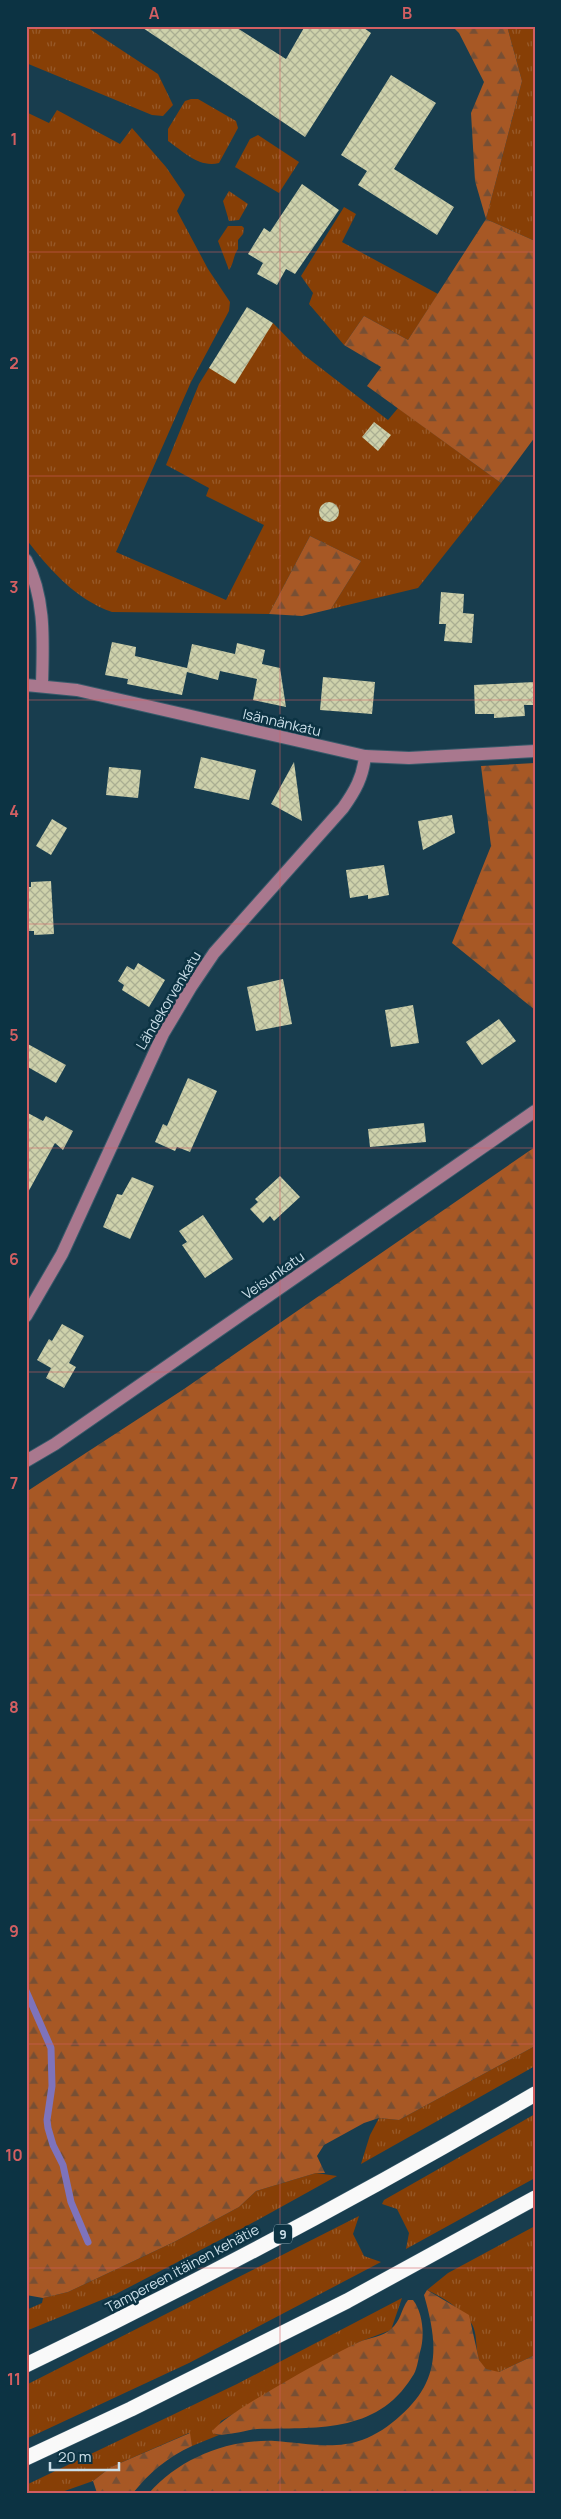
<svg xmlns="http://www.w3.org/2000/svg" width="561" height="2519" font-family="Manrope,sans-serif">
  <defs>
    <pattern id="grass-tufts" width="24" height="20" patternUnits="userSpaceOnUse" patternTransform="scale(1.25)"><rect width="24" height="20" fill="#873f06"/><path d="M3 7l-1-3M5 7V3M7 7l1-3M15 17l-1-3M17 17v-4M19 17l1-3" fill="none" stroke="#975a2a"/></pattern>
    <pattern id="forest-firs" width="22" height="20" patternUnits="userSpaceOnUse" patternTransform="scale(1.25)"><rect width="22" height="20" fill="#a75825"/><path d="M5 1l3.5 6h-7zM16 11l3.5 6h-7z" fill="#774f34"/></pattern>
    <pattern id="building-cross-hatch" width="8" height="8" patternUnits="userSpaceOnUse" patternTransform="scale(1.25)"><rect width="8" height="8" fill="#ced1ab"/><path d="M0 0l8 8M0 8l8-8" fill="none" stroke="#aaae92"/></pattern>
  </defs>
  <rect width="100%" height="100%" fill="#183d4e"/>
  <g fill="url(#grass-tufts)">
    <polygon points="26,26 85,26 158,74 173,105 163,116 152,115 26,63"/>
    <polygon points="507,26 535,26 535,241 486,219 522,81"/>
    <path d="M191 99H198L236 121 238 128 219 163C199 168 184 152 168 141V129L185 101Z"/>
    <path d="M57 110 120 144 132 128 166 167 185 195 177 211 208 269 230 302 229 311 191 382 116 552 226 600 264 525 206 496 209 488 166 465 199 384 209 368 273 323 304 355 388 420 398 408 501 483 418 588 331 609 361 561 310 536 269 614 112 612C75 599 50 570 26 539V112L49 123Z"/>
    <polygon points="258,135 299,162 279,193 235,167 250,139"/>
    <polygon points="229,191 248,204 239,220 229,221 223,201"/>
    <polygon points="344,207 356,214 342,242 438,294 408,340 364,316 344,345 309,304 313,293 301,276"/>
    <path d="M228 226H242L244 228 243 234 238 240V249C233 256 234 263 229 270L218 241Z"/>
    <polygon points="535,2046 535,2066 361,2164 370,2135 379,2118 399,2120"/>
    <polygon points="535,2114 535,2178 406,2249 409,2233 397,2209 382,2204 384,2200"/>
    <polygon points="316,2173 337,2176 243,2228 116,2294 26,2331 26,2310 42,2303 43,2298 68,2292 174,2242 239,2207 256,2191"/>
    <polygon points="359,2216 353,2234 364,2256 381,2262 189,2363 26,2439 26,2385"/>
    <path d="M535 2226V2355L499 2372C468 2372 482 2337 471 2323 459 2307 444 2298 427 2290L448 2273Z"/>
    <polygon points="402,2298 391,2330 359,2342 221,2421 215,2434 219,2435 192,2446 189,2433 111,2467 93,2481 59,2493 26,2493 26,2485 237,2384"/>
  </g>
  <g fill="url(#forest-firs)">
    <polygon points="452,26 507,26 522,81 486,219 535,241 535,437 501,483 367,386 381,367 344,345 364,316 408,340 486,219 475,181 471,113 484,82 459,33"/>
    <polygon points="310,536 361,561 331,609 302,616 269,614"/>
    <polygon points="535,763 535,1010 452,943 491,846 481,766"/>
    <polygon points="535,1147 535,2046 399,2120 379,2118 364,2123 324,2145 317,2156 325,2173 316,2173 256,2191 239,2207 174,2242 68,2292 43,2298 26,2295 26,1492 184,1389"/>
    <path d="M427 2290 469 2315 479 2360 486 2369 499 2372 535 2355V2493H149C180 2458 228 2439 275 2441 303 2443 335 2450 362 2440 376 2435 389 2426 400 2416 441 2380 438 2344 424 2295Z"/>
    <path d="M408 2300H413C423 2313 425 2336 420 2352 418 2360 417 2371 412 2377 376 2435 314 2427 257 2429 246 2430 219 2439 212 2432 224 2413 334 2354 359 2342 369 2338 384 2336 391 2329 401 2321 401 2309 408 2300Z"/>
    <path d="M190 2433 192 2446C168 2457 150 2472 133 2493H97L93 2481 111 2467Z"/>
  </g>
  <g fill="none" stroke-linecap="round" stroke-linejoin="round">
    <polyline stroke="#7e73bb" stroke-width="7" points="26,1991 51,2048 52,2086 47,2120 48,2128 53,2145 63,2165 71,2202 88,2242"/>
  </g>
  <g fill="url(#building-cross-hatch)">
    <polygon points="140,26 234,26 286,59 305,26 361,26 371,33 305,137"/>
    <polygon points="391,75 436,103 394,169 454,207 437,235 358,185 367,171 341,155"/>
    <polygon points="302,184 339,210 295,274 286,269 277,285 257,274 263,263 248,254 264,228 270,232"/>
    <polygon points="247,307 273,323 235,384 209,368"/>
    <polygon points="374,422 391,435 378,451 362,437"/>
    <circle cx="329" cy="512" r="10"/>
    <polygon points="441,592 464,594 463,613 474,614 472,643 444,641 446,624 439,624"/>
    <polygon points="112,642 136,647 135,656 187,668 192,644 235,654 237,643 265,650 262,664 280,668 286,707 253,700 257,679 220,671 218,680 187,672 182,695 127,684 128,679 105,675"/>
    <polygon points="323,677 375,682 372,714 320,710"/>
    <polygon points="535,682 535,705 524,705 525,716 494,718 494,714 475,714 474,685"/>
    <polygon points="201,757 256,770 249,800 194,788"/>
    <polygon points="294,762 302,821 271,804"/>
    <polygon points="109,767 141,770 138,798 106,795"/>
    <polygon points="452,815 455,833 423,850 418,821"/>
    <polygon points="52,819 67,828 51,855 36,846"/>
    <polygon points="384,865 389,895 368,899 368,895 350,898 346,870"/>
    <polygon points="51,881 54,934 34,935 34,931 26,931 26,887 31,887 31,882"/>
    <polygon points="138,963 165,980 149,1007 122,990 124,985 118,981 127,966 134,970"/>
    <polygon points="283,979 292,1024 256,1031 247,987"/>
    <polygon points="413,1005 419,1043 391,1047 385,1010"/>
    <polygon points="499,1019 516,1041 482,1065 466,1042"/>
    <polygon points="26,1043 66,1065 56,1083 26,1066"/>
    <polygon points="188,1078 217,1091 190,1152 177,1147 175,1151 155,1142 163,1124 167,1126"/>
    <polygon points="26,1112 43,1121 46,1116 73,1131 63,1150 55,1143 26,1196"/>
    <polygon points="424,1123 426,1142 370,1147 368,1129"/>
    <polygon points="280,1176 300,1197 274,1221 270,1216 263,1223 250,1209 258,1202 255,1199"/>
    <polygon points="132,1177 154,1186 130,1239 103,1227 117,1194 122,1195"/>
    <polygon points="203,1215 233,1259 205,1278 182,1245 187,1242 179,1231"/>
    <polygon points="62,1324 84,1336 69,1363 76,1367 64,1388 46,1378 51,1368 37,1360 49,1339 52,1341"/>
  </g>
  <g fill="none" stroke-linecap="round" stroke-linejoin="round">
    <g stroke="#385a6a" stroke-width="14">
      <g id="minor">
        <path d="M26 560C46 599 43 642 42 685"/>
        <polyline points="26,685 77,690 365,756 409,758 535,751"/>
        <path d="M26 1316 62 1254 163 1034 191 987 214 953 343 808C355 791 363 777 365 756"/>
        <polyline points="26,1461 55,1444 535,1111"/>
      </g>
    </g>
    <g stroke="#385a6a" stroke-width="16">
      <g id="highway">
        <path d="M26 2365C199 2282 369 2191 535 2094"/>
        <polyline points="26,2458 131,2409 347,2301 535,2198"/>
      </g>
    </g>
    <use href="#minor" stroke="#a9788e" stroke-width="12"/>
    <use href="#highway" stroke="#f9f9f9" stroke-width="15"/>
  </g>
  <path fill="none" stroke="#d35f62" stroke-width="1" stroke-opacity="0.55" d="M280 26V2493M26 252H535M26 476H535M26 700H535M26 924H535M26 1148H535M26 1372H535M26 1595H535M26 1820H535M26 2044H535M26 2268H535"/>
  <g text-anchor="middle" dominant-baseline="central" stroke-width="5" stroke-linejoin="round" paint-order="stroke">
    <rect fill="#0c3343" stroke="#92acb8" stroke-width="1" x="274" y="2224.5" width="18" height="19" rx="4"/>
    <g font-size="12" font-weight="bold" fill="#cce0ea">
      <text x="283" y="2234">9</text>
    </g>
    <g font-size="14" fill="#cce0ea" stroke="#0c3343">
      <text transform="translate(282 722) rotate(13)">Isännänkatu</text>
      <text transform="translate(168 1000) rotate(-59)">Lähdekorvenkatu</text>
      <text transform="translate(273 1275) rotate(-35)">Veisunkatu</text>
      <text transform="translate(182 2268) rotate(-28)">Tampereen itäinen kehätie</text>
    </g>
  </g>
  <rect width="561" height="2519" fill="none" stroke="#0c3343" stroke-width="55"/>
  <path d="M50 2462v8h69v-8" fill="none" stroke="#cce0ea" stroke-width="2.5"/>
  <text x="58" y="2462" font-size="15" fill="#cce0ea" stroke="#0c3343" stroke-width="4" paint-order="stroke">20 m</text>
  <rect x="28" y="28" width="506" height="2464" fill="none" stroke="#d35f62" stroke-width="2"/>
  <g font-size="16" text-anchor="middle" font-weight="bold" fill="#d35f62">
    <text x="154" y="19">A</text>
    <text x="407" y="19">B</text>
    <text x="14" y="145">1</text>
    <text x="14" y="369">2</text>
    <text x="14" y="593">3</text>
    <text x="14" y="817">4</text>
    <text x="14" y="1041">5</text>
    <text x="14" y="1265">6</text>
    <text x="14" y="1489">7</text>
    <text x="14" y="1713">8</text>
    <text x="14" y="1937">9</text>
    <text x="14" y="2161">10</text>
    <text x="14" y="2385">11</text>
  </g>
</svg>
